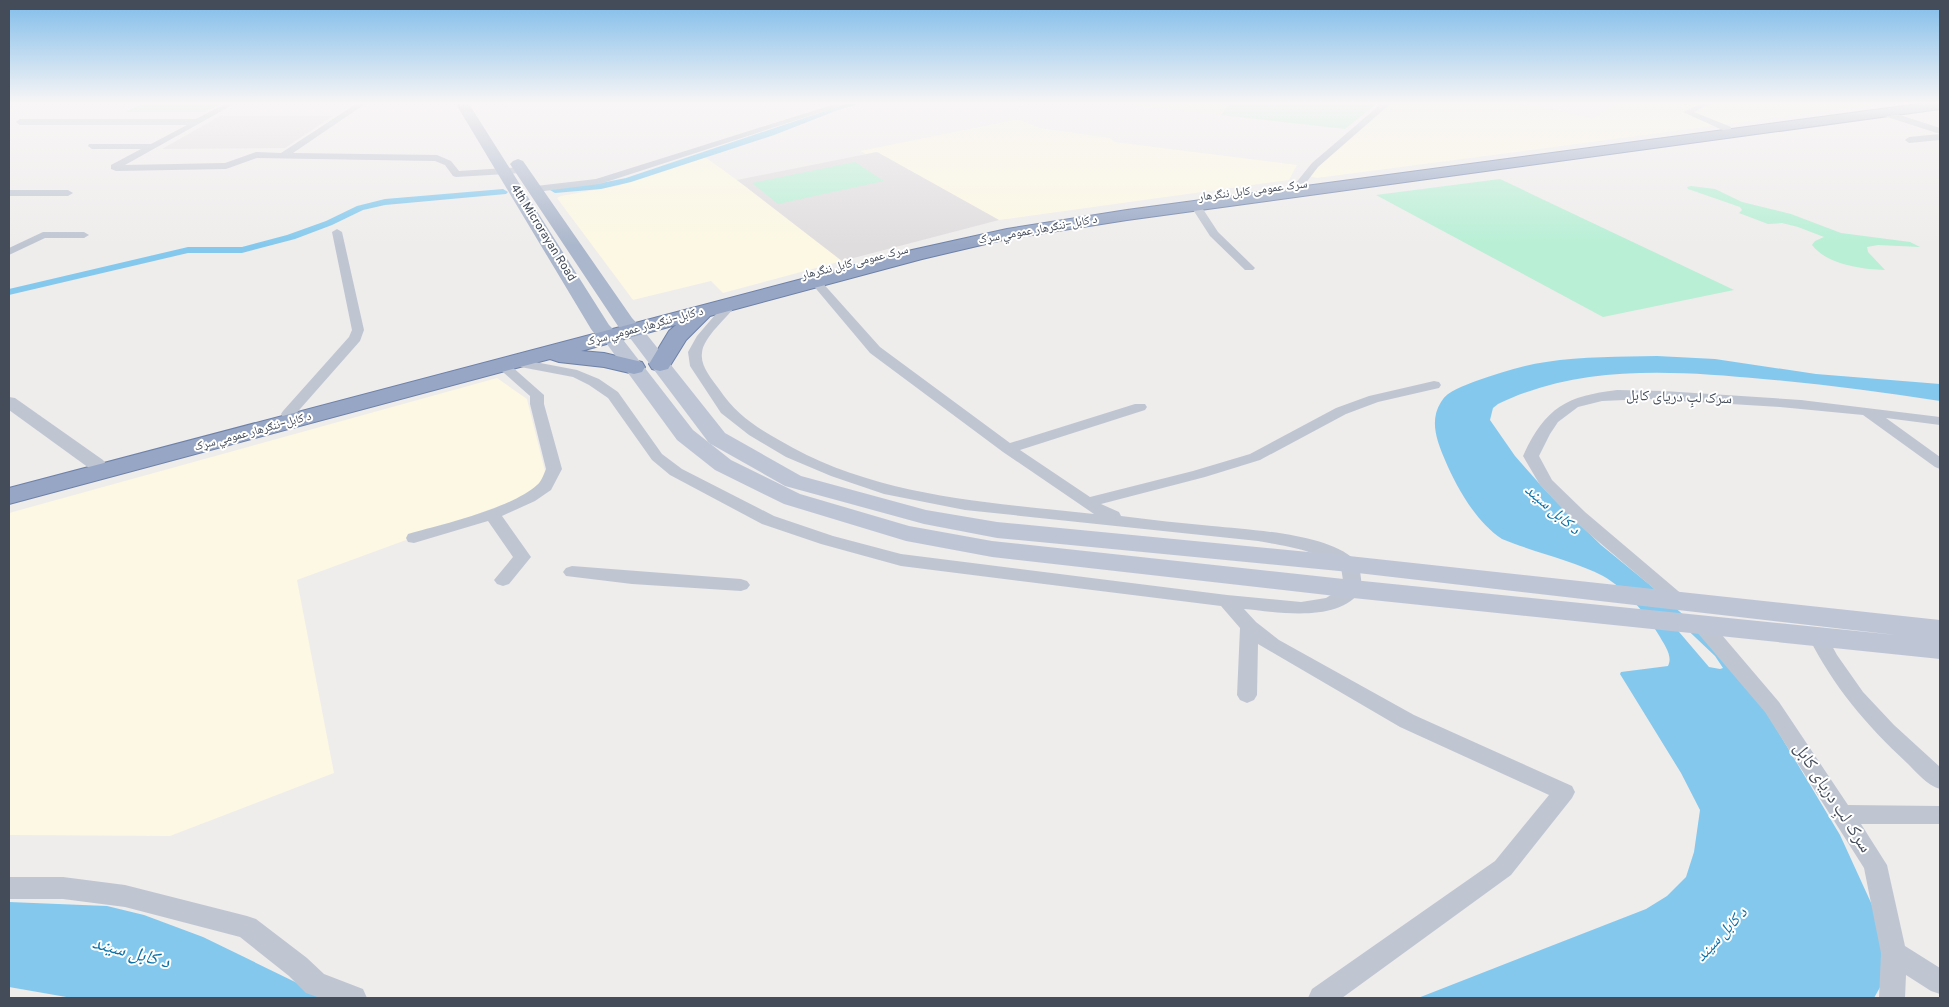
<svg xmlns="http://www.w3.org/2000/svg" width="1949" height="1007" font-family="Overpass,'Noto Naskh Arabic',sans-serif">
  <rect width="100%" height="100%" fill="#efecec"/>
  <g fill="#fcf8e3">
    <polygon points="1124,104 1229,104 1221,115"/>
    <polygon points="1386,104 1524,104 1594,118 1615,104 1882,104 1317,178 1307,176 1315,165"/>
    <polygon points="1018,119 1040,128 1110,138 1115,142 1297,165 1289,180 999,220 877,152 866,154 860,151"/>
    <polygon points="705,157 737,180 842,261 723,293 711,281 633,300 557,198 561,196 617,186"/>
    <polygon points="497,378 527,399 545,471 541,484 529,495 297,580 334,773 170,836 9,835 9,513"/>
  </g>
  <g fill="#e0ddde">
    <polygon points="220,116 333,116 285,148 162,149"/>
    <polygon points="877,152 999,220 842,261 737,180"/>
  </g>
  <g fill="#b8efd5">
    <polygon points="142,104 220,104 205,112 125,112"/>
    <polygon points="1229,104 1376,104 1345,129 1221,115"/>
    <polygon points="855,162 884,181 778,204 752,183"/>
    <polygon points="1500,179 1734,290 1603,317 1376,195"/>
    <path d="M1691 186 1715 189 1742 202 1791 214 1841 233 1910 242 1920 247 1878 245 1867 247 1868 252 1885 270C1861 269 1828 265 1812 245L1815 241 1824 237 1798 227 1782 223 1768 224 1739 213 1742 210 1740 207 1688 189 1687 187Z"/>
  </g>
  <g fill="#84c9ed" fill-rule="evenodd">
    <path d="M1657 356 1715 359 1816 374 1940 384V401C1882 392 1823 384 1763 379 1675 371 1581 364 1498 404L1493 408 1490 420 1515 456 1545 490 1601 545 1650 585 1699 629 1758 698 1840 835 1878 918 1884 980 1874 998H1418L1646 909 1667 896 1686 877 1694 852 1700 810 1681 773 1620 674 1621 672 1668 666C1673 656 1665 646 1660 637 1647 615 1626 589 1603 576 1575 561 1533 552 1502 539 1476 522 1457 488 1445 460 1437 441 1429 421 1441 402 1448 390 1464 386 1476 381 1499 373 1523 365 1546 362 1583 356 1620 357 1657 356ZM1668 619H1676L1715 656 1723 668 1720 669 1709 667Z"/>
    <polygon points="9,902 107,906 144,915 203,937 328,998 72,998 9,987"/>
  </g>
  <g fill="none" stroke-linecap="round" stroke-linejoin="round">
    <g fill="#84c9ed" fill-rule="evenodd">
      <polygon points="846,104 859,104 838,110 774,135 631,182 601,189 555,193 550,190 555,187 601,183 626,178"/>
      <polygon points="503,189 508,192 506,194 385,205 363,210 332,225 295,239 242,253 188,253 9,295 9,289 188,247 242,247 287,235 326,221 357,206 385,199"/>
    </g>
    <g stroke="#6d81a8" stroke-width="2">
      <polygon id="trunk" points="1919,104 1940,104 1940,109 1127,220 1007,239 922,259 710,316 686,340 668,369 660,371 652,369 649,364 669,331 676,325 581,351 604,353 642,362 645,367 642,372 634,374 604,367 559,362 550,359 9,504 9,488 912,250 1007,229 1127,210"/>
    </g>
    <g fill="#bfc6d2" fill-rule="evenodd">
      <polygon points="225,104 234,104 125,165 225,163 256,152 281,153 356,104 365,104 293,153 437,155 451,161 459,171 522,167 527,170 522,173 456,177 453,176 445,165 435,161 257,158 226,169 116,171 111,169 111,165 141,149 92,149 88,146 89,144 151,144 187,125 20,125 16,122 20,119 196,119"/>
      <polygon points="835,104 846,104 600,184 536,192 531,189 536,186 596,179"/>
      <polygon points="1381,104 1390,104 1318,167 1305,184 1308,190 1306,192 1300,192 1295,184 1312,163"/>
      <polygon points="1700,104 1710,104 1694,112 1731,127 1731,131 1725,131 1683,112"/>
      <polygon points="1878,110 1884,110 1940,128 1940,134 1878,114"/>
      <polygon points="1940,134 1940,140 1909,143 1905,140 1909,137"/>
      <polygon points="9,190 68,190 73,193 68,196 9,196"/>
      <polygon points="1195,202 1199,203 1218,232 1253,266 1255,268 1253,270 1245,270 1210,236 1190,205"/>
      <polygon points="337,229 342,232 364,330 360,341 293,417 283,417 281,414 283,411 349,337 352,330 332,232"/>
      <polygon points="43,232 84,232 89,235 84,238 45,238 9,255 9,248"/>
      <path d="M816 278 820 280 880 347 1010 443 1135 404H1145L1147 407 1145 410 1020 450 1090 497 1193 471 1250 454 1336 408 1369 396 1434 381 1439 382 1441 385 1439 388 1378 402 1346 414 1260 460 1205 477 1101 504 1119 512 1121 516C1151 520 1182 523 1212 526 1250 530 1326 533 1355 560 1361 565 1361 581 1362 589 1340 624 1278 612 1244 609L1256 622 1279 640 1414 715 1572 786 1575 792 1572 798 1511 875 1342 998H1308L1312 989 1495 861 1549 795 1400 727 1258 644 1257 695 1254 700 1247 703 1240 700 1237 695 1240 628 1221 606 901 566 821 544 762 524 670 475 652 460 608 398 589 385 573 377 510 365 544 395V404L562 469 551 490 535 501 502 516 531 557 509 584 503 586 497 584 494 580 513 557 488 521 414 543 408 542 406 538 408 534C443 524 510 509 537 485 541 482 544 474 546 469L530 404V396L495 365 502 361 508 364 509 359 514 358 577 370 599 379 618 392 662 454 682 469 774 516 833 536 901 554 1227 595 1301 602 1326 598 1344 587 1341 567C1312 549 1291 547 1258 541L965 510 884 494 831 476 786 457 749 435 721 413 690 366 688 352 697 336 727 301H735L737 304C728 317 703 337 702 353 700 366 712 379 719 389 735 413 754 426 779 440 874 497 987 502 1094 514L1003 452 870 353 812 284 810 282 812 280Z"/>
      <path d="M1617 390 1664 391 1801 400 1940 417V425L1886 418 1940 457V469L1935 467 1863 415 1780 407 1648 399 1602 401 1578 407 1558 422 1550 434 1539 456 1552 480 1585 512 1684 596 1687 600 1684 604 1678 606 1672 604 1573 520 1540 485 1523 456C1545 408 1566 396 1617 390Z"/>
      <polygon points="572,566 741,579 747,581 750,585 747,589 741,591 632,584 566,576 563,572 566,568"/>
      <polygon points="1703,619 1710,621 1779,702 1848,805 1940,806 1940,824 1861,824 1887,865 1905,946 1940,968 1940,994 1931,991 1906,975 1905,998 1879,998 1881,953 1864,868 1765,712 1696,631 1694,626 1696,621"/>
      <path d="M1817 629 1824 631 1837 655 1863 692 1894 725 1940 767V789C1927 785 1917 773 1907 763 1866 725 1833 686 1808 636L1810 631Z"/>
      <polygon points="9,877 63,877 125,885 247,916 256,919 307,958 324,974 363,989 367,998 320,998 306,993 289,976 240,937 125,907 63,899 9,899"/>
    </g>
    <polygon fill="#bfc6d2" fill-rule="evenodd" points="9,397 15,398 103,460 106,464 103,468 96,470 89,468 9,410"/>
    <polygon fill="#bec6d6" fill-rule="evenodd" points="633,324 640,326 725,433 801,476 926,510 997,522 1349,556 1940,620 1940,659 1353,598 992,557 906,541 784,504 715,470 677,440 601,336 603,332 610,330 617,332 693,430 731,460 800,494 909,526 992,541 1353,580 1896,635 1349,572 997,538 924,524 785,486 709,443 624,330 626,326"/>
    <g fill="#abb7cc" fill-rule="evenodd">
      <path d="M456 104H469L609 325 620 336 617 340C606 343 598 339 591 329Z"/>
      <path d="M518 159 523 161 632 318 643 330 640 334C629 337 625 334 618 326L510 164 513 161Z"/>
    </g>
    <use href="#trunk" fill="#96a6c4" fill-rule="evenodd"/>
  </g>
  <linearGradient id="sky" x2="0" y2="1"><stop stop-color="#80bcea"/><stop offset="0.42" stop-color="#f8f6f6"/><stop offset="1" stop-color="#f8f6f6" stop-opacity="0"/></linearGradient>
  <rect width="1949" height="245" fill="url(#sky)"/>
  <g text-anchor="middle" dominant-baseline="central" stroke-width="4" stroke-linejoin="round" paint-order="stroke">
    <g font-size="12" fill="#444c5a" stroke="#fff">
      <text transform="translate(1253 191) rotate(-7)">سرک عمومی کابل ننگرهار</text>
      <text transform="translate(1038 230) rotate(-10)">د کابل–ننګرهار عمومي سړک</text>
      <text transform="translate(543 233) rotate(58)">4th Microrayan Road</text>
      <text transform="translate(855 263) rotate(-14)">سرک عمومی کابل ننگرهار</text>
      <text transform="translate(645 327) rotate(-15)">د کابل–ننګرهار عمومي سړک</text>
      <text transform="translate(253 432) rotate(-15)">د کابل–ننګرهار عمومي سړک</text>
    </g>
    <g font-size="15" fill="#444c5a" stroke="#fff">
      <text transform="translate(1679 398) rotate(2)">سرک لبِ دریای کابل</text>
    </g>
    <g font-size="16" font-style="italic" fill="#0971a8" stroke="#fff">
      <text transform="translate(1552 510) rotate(41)">د کابل سيند</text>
      <text transform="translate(1722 935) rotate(-47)">د کابل سيند</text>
    </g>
    <g font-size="18" fill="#444c5a" stroke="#fff">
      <text transform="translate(1832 798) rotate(57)">سرک لبِ دریای کابل</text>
    </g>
    <g font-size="19" font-style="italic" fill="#0971a8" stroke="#fff">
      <text transform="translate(131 953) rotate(15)">د کابل سيند</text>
    </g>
  </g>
  <rect width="1949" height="1007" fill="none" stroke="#444c5a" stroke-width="20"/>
</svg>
